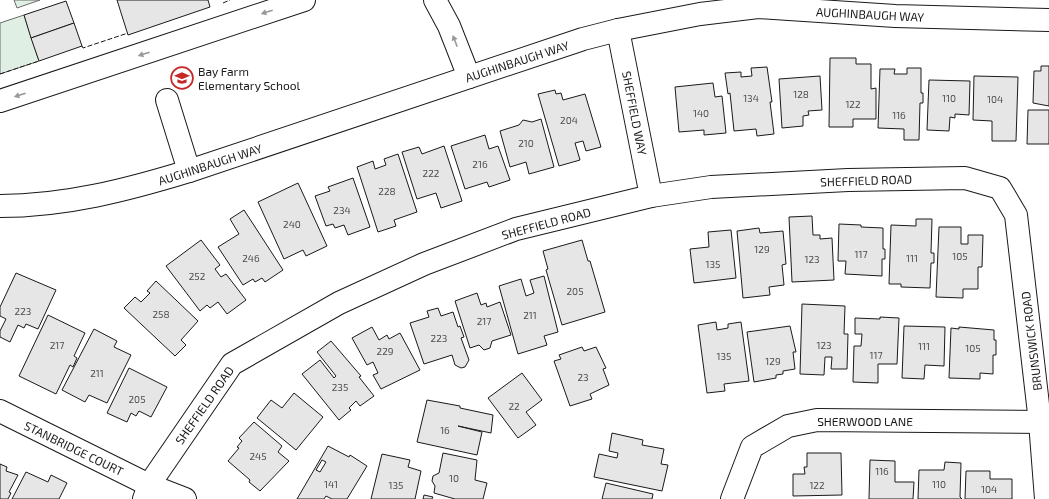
<svg xmlns="http://www.w3.org/2000/svg" width="1049" height="499" font-family="'Exo 2',sans-serif">
  <rect width="100%" height="100%" fill="#fff"/>
  <g fill="#e0efe3" stroke="#6a6a6a">
    <polygon points="14,0 40,0 17,8"/>
    <polygon points="24,15 39,61 0,74 0,23"/>
  </g>
  <g fill="#e6e6e6" stroke="#1a1a1a" fill-rule="evenodd">
    <polygon points="117,0 208,0 210,7 128,35"/>
    <polygon points="66,1 74,23 31,38 24,15"/>
    <polygon points="74,23 82,46 39,61 31,38"/>
    <polygon points="830,58 856,58 856,64 871,64 871,89 876,88 876,119 853,119 853,127 829,127"/>
    <polygon points="1041,66 1049,66 1049,106 1033,103 1034,71 1041,71"/>
    <polygon points="767,67 772,102 770,102 774,134 757,136 756,129 734,131 730,93 728,94 725,73 741,72 741,77 752,76 751,68"/>
    <polygon points="907,68 921,68 921,93 923,93 923,103 920,103 919,140 904,140 904,129 878,128 880,69 895,69 894,74 907,74"/>
    <polygon points="820,76 822,110 808,111 809,115 803,116 803,126 782,128 779,79"/>
    <polygon points="974,76 1018,77 1016,141 992,141 992,121 973,120"/>
    <polygon points="929,80 970,81 969,115 955,114 955,118 950,117 949,131 927,130"/>
    <polygon points="713,83 715,97 722,96 726,133 704,135 704,130 679,132 675,87"/>
    <polygon points="555,90 556,94 561,93 563,100 585,94 601,147 586,151 583,141 575,143 580,160 559,166 538,94"/>
    <polygon points="1028,110 1049,110 1049,144 1027,144"/>
    <polygon points="541,119 554,167 529,174 526,162 510,167 500,131 519,125 523,120 532,122"/>
    <polygon points="485,135 489,149 498,146 510,180 489,187 487,182 465,189 451,146"/>
    <polygon points="444,146 462,201 441,208 436,193 417,199 402,152 419,147 422,154"/>
    <polygon points="398,154 417,212 394,220 396,226 378,232 357,167 373,161 375,169 386,165 384,159"/>
    <polygon points="353,178 370,227 348,235 344,225 335,228 333,224 326,226 315,196 330,191 328,187"/>
    <polygon points="298,183 327,246 306,256 303,250 284,259 258,202"/>
    <polygon points="244,210 283,270 265,282 262,278 255,282 253,279 243,285 218,247 239,234 230,219"/>
    <polygon points="812,216 813,235 820,235 820,239 832,238 834,280 792,282 789,217"/>
    <polygon points="916,219 932,219 931,253 934,253 934,263 931,263 930,288 901,287 901,284 889,284 891,225 916,226"/>
    <polygon points="839,224 861,225 861,227 883,228 883,249 885,249 885,259 882,259 882,276 845,274 846,261 838,261"/>
    <polygon points="939,227 961,227 961,244 968,244 968,235 983,235 982,267 978,267 978,289 963,289 963,298 936,297"/>
    <polygon points="759,228 760,233 783,231 786,264 782,265 784,285 769,287 770,295 743,298 737,231"/>
    <polygon points="731,230 736,278 694,283 690,249 709,247 708,232"/>
    <polygon points="201,240 220,265 215,269 221,277 226,274 246,300 227,314 218,302 210,308 207,305 200,311 166,266"/>
    <polygon points="582,240 588,261 590,261 605,312 562,325 546,270 548,269 543,251"/>
    <polygon points="16,273 56,290 38,329 26,324 24,328 18,325 10,342 0,337 0,331 6,319 0,316 0,307"/>
    <polygon points="544,276 558,332 544,336 547,345 518,354 499,286 521,279 526,296 534,293 530,280"/>
    <polygon points="156,281 198,321 181,340 186,345 175,356 124,308 135,297 141,302 150,293 147,291"/>
    <polygon points="477,293 481,305 486,303 487,307 500,302 511,335 492,341 490,348 484,350 479,345 470,348 455,301"/>
    <polygon points="802,304 845,306 844,334 848,334 847,369 831,369 832,357 825,357 824,375 800,374"/>
    <polygon points="438,308 441,316 453,312 458,327 460,326 464,337 461,338 469,360 465,367 461,368 455,365 452,355 424,364 410,323 429,317 427,311"/>
    <polygon points="48,315 85,333 74,356 77,358 73,367 70,365 56,394 19,376"/>
    <polygon points="880,317 899,318 897,364 878,364 878,383 853,382 854,346 861,346 862,334 855,334 855,318 880,319"/>
    <polygon points="716,322 717,330 728,328 728,324 741,322 749,381 724,384 725,391 707,393 698,325"/>
    <polygon points="790,326 796,352 793,352 795,369 783,371 783,374 776,375 776,378 754,382 747,332"/>
    <polygon points="904,326 945,327 944,366 925,365 924,379 902,378"/>
    <polygon points="372,327 379,340 387,335 389,339 400,333 420,370 381,389 373,375 378,373 373,362 367,365 352,338"/>
    <polygon points="959,327 994,330 994,340 996,340 996,355 993,355 993,374 980,373 980,379 949,378 951,328 959,329"/>
    <polygon points="94,329 117,341 114,347 131,355 107,403 89,395 85,402 62,390"/>
    <polygon points="331,341 361,376 359,377 374,396 360,406 356,401 349,408 351,410 339,420 302,374 320,360 334,378 336,376 317,352"/>
    <polygon points="582,347 584,351 596,347 606,368 603,369 609,385 590,394 592,399 570,406 554,361 561,359 559,355"/>
    <polygon points="129,368 167,387 151,417 139,411 136,416 131,413 127,422 107,413"/>
    <polygon points="522,373 542,400 526,412 536,425 518,438 488,398"/>
    <polygon points="294,393 323,417 296,450 257,418 271,400 282,408"/>
    <polygon points="427,400 460,406 460,408 493,415 491,433 458,426 482,432 477,455 417,442"/>
    <polygon points="254,422 282,446 278,452 289,461 260,491 249,482 250,480 228,461 239,448 237,447 242,441 239,438"/>
    <polygon points="612,433 643,440 642,445 664,449 661,464 668,465 662,491 594,477 599,454 617,458 618,453 609,451"/>
    <path d="M328 446 349 457 350 455 367 466 347 499H332L326 496 324 499H297ZM322 460 326 462 320 472 316 470Z"/>
    <polygon points="443,453 477,460 475,480 487,483 483,499 455,499 434,493 435,486 432,481 433,476 439,473"/>
    <polygon points="807,453 841,453 842,495 793,496 793,474 805,474 804,467 807,467"/>
    <polygon points="382,454 410,460 408,467 421,471 415,499 371,499"/>
    <polygon points="870,460 895,461 895,482 914,482 913,499 869,499"/>
    <polygon points="945,462 961,463 960,497 962,499 918,499 919,470 944,470"/>
    <polygon points="0,464 7,467 6,471 18,475 9,492 11,493 8,499 0,499"/>
    <polygon points="966,471 990,471 990,479 1012,479 1012,499 965,499"/>
    <polygon points="26,472 48,482 51,475 67,483 59,499 12,499"/>
    <polygon points="606,483 653,494 652,499 602,499"/>
    <polygon points="424,495 433,497 432,499 423,499"/>
  </g>
  <g fill="none" stroke-linecap="round" stroke-linejoin="round">
    <g stroke="#1a1a1a" stroke-width="24">
      <g id="minor">
        <polyline points="435,0 449,26 469,77"/>
        <polyline points="618,30 651,196"/>
        <polyline points="167,100 189,171"/>
        <polyline points="0,101 304,0"/>
        <path d="M0 206C65 206 127 190 189 171L583 39 618 30 700 14 758 7 895 16 1049 20"/>
        <polyline points="0,411 149,485 185,499"/>
        <polyline points="144,499 149,485 232,364 339,303 424,264 516,229 651,196 711,187 848,180 965,178 1000,188 1016,215 1040,422 1046,499"/>
        <polyline points="732,499 752,447 788,426 817,420 1049,422"/>
      </g>
    </g>
    <use href="#minor" stroke="#fff" stroke-width="22"/>
    <g stroke="#1a1a1a" stroke-width="1" stroke-dasharray="5 2" stroke-linecap="butt">
      <polyline points="223,3 230,0"/>
      <polyline points="82,46 83,48 128,33"/>
      <polyline points="0,74 39,61"/>
    </g>
  </g>
  <defs><path id="oneway-solid" d="M-6-.8H1V-3.2L6.5 0L1 3.2V.8H-6Z"/></defs>
  <g fill="#989898">
    <use href="#oneway-solid" transform="translate(267 12) rotate(162)"/>
    <use href="#oneway-solid" transform="translate(455 41) rotate(-111)"/>
    <use href="#oneway-solid" transform="translate(144 54) rotate(162)"/>
    <use href="#oneway-solid" transform="translate(20 95) rotate(162)"/>
  </g>
  <defs>
    <g id="school-ring" transform="scale(1.15)"><circle r="9.5" fill="#fff" stroke="#c62828" stroke-width="1.5"/><path d="M0-5L7-2L0 1L-7-2ZM-4 1L0 2.5L4 1V4Q0 6-4 4Z" fill="#c62828"/></g>
  </defs>
  <g fill-rule="evenodd">
    <use href="#school-ring" x="182" y="78"/>
  </g>
  <g text-anchor="middle" dominant-baseline="central" stroke-width="3" stroke-linejoin="round" paint-order="stroke">
    <g font-size="10" fill="#4d4d4d">
      <text x="801" y="94">128</text>
      <text x="751" y="98">134</text>
      <text x="949" y="98">110</text>
      <text x="995" y="99">104</text>
      <text x="853" y="104">122</text>
      <text x="701" y="113">140</text>
      <text x="899" y="115">116</text>
      <text x="569" y="120">204</text>
      <text x="526" y="143">210</text>
      <text x="480" y="164">216</text>
      <text x="431" y="173">222</text>
      <text x="387" y="191">228</text>
      <text x="342" y="210">234</text>
      <text x="292" y="224">240</text>
      <text x="762" y="249">129</text>
      <text x="861" y="254">117</text>
      <text x="960" y="256">105</text>
      <text x="251" y="258">246</text>
      <text x="912" y="258">111</text>
      <text x="812" y="259">123</text>
      <text x="713" y="264">135</text>
      <text x="197" y="276">252</text>
      <text x="575" y="291">205</text>
      <text x="23" y="311">223</text>
      <text x="161" y="314">258</text>
      <text x="530" y="315">211</text>
      <text x="484" y="321">217</text>
      <text x="439" y="338">223</text>
      <text x="57" y="345">217</text>
      <text x="824" y="345">123</text>
      <text x="924" y="346">111</text>
      <text x="973" y="348">105</text>
      <text x="385" y="351">229</text>
      <text x="876" y="355">117</text>
      <text x="724" y="356">135</text>
      <text x="773" y="361">129</text>
      <text x="97" y="373">211</text>
      <text x="583" y="377">23</text>
      <text x="340" y="387">235</text>
      <text x="137" y="399">205</text>
      <text x="514" y="406">22</text>
      <text x="445" y="430">16</text>
      <text x="258" y="456">245</text>
      <text x="882" y="471">116</text>
      <text x="454" y="478">10</text>
      <text x="331" y="484">141</text>
      <text x="939" y="484">110</text>
      <text x="396" y="485">135</text>
      <text x="817" y="485">122</text>
      <text x="989" y="489">104</text>
    </g>
    <g font-size="12" fill="#1a1a1a" stroke="#fff">
      <text transform="translate(870 14) rotate(3)">AUGHINBAUGH WAY</text>
      <text transform="translate(517 61) rotate(-18)">AUGHINBAUGH WAY</text>
      <text transform="translate(635 113) rotate(79)">SHEFFIELD WAY</text>
      <text transform="translate(210 164) rotate(-18)">AUGHINBAUGH WAY</text>
      <text transform="translate(866 180) rotate(-2)">SHEFFIELD ROAD</text>
      <text transform="translate(546 223) rotate(-15)">SHEFFIELD ROAD</text>
      <text transform="translate(1031 341) rotate(-97)">BRUNSWICK ROAD</text>
      <text transform="translate(204 405) rotate(-55)">SHEFFIELD ROAD</text>
      <text x="865" y="421">SHERWOOD LANE</text>
      <text transform="translate(74 448) rotate(26)">STANBRIDGE COURT</text>
    </g>
    <g font-size="12" fill="#1a1a1a" stroke="#fff" text-anchor="start">
      <text x="198" y="71">Bay Farm<tspan x="198" dy="14">Elementary School</tspan></text>
    </g>
  </g>
</svg>
